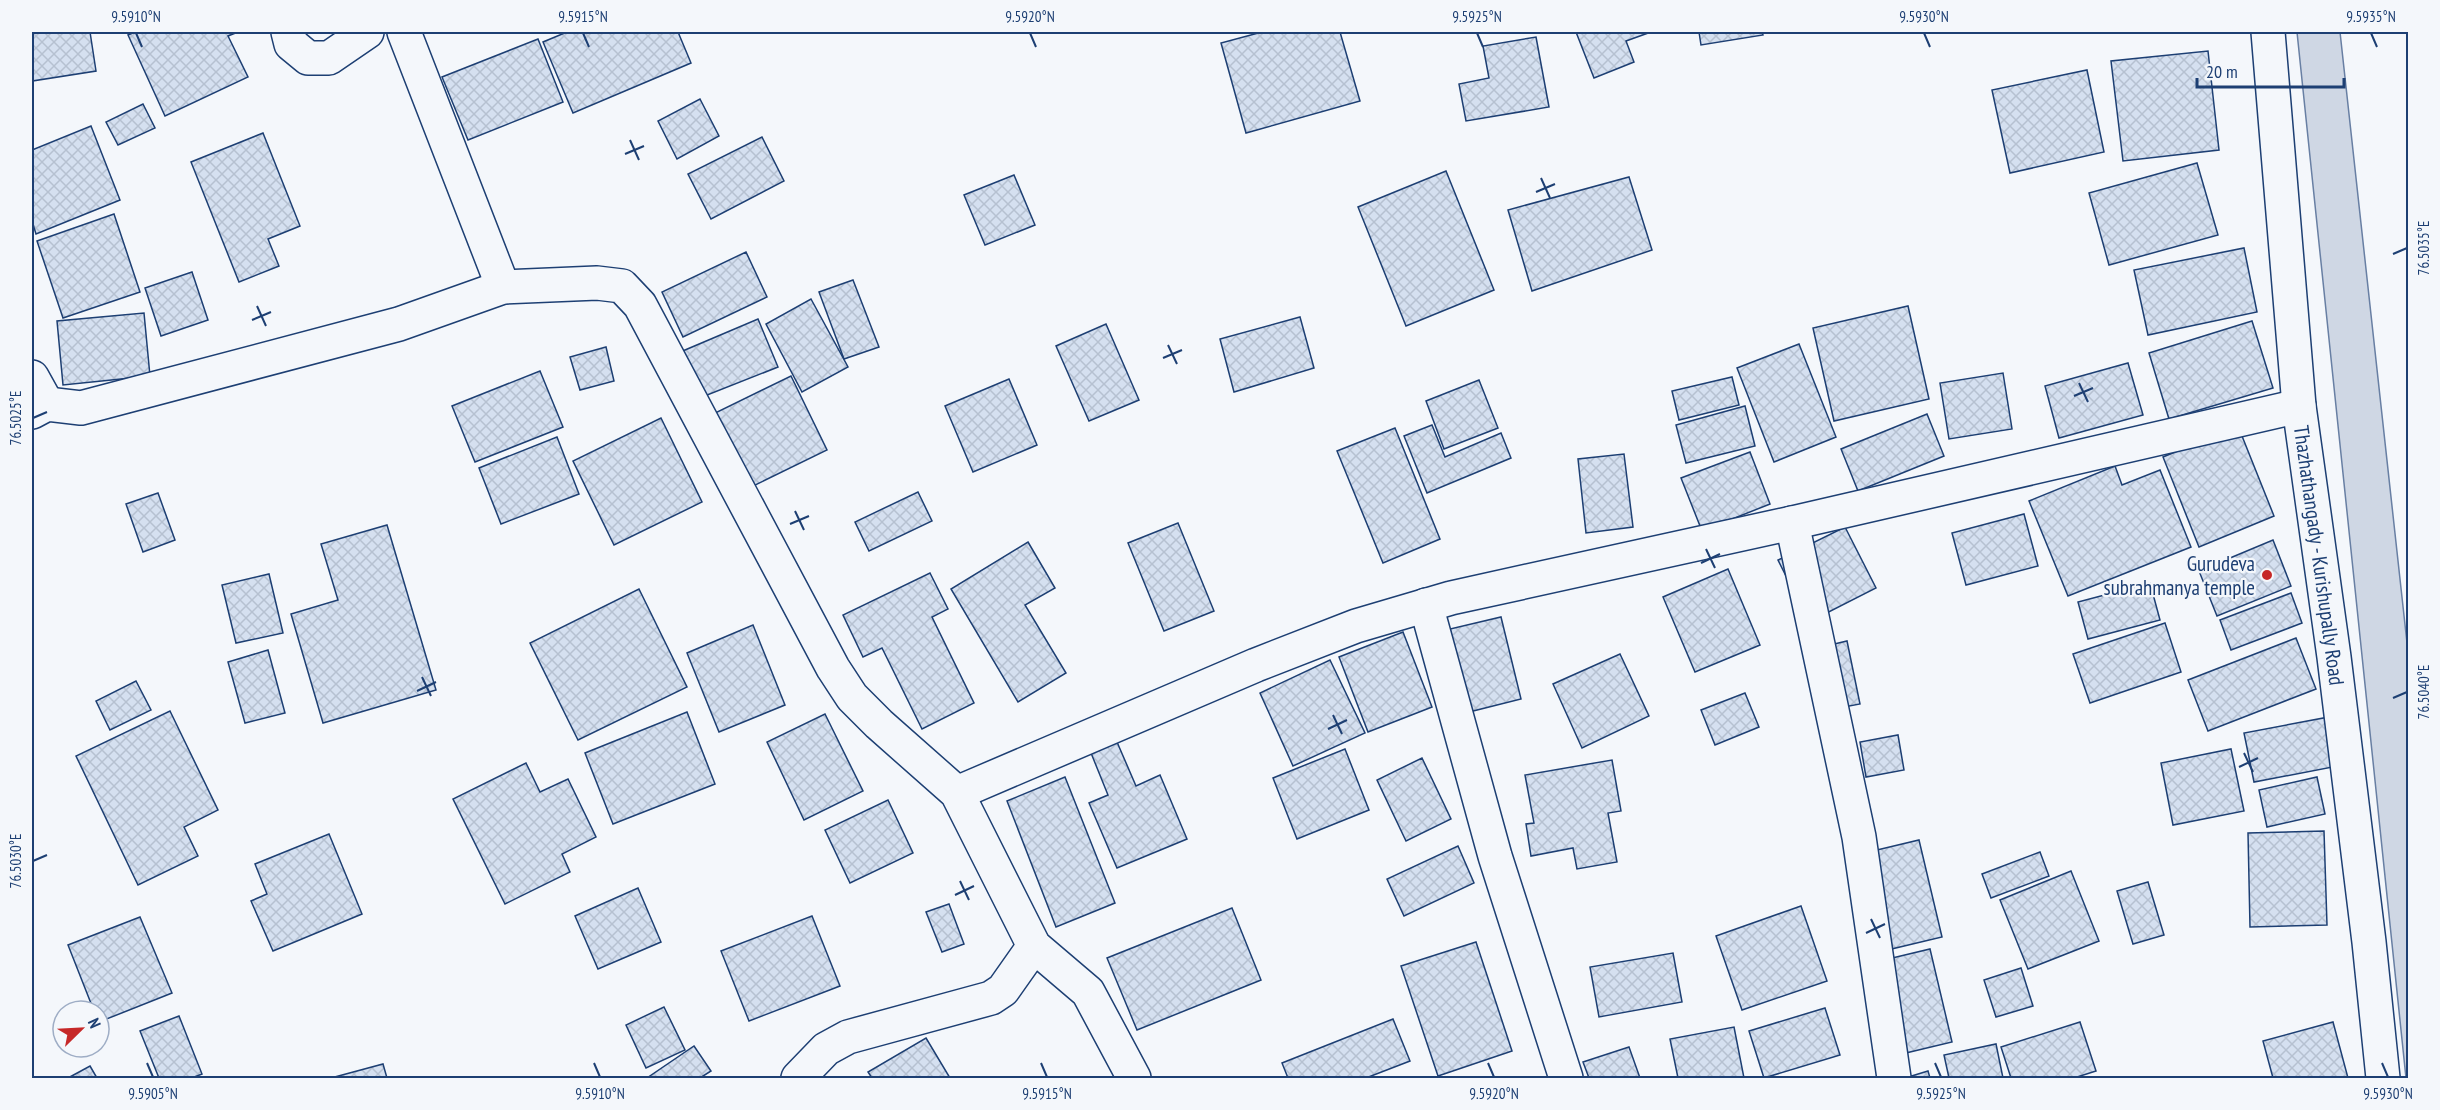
<svg xmlns="http://www.w3.org/2000/svg" width="2440" height="1110" font-family="'PT Sans Narrow',sans-serif">
  <defs>
    <pattern id="building-cross-hatch" width="8" height="8" patternUnits="userSpaceOnUse" patternTransform="scale(1.5)"><rect width="8" height="8" fill="#d5e0f0"/><path d="M0 0l8 8M0 8l8-8" fill="none" stroke="#b6c1d1"/></pattern>
  </defs>
  <rect width="100%" height="100%" fill="#f4f7fb"/>
  <polygon fill="#cfd7e4" stroke="#687fa3" stroke-width="1.5" points="2297,32 2340,32 2408,652 2408,1078 2406,1078"/>
  <g fill="url(#building-cross-hatch)" stroke="#1d3f73" stroke-width="1.5">
    <polygon points="32,32 90,32 96,71 32,81"/>
    <polygon points="135,32 238,32 228,36 248,77 165,116 128,35"/>
    <polygon points="567,32 678,32 691,63 573,113 543,42"/>
    <polygon points="1262,32 1340,32 1360,101 1246,133 1221,43"/>
    <polygon points="1576,32 1651,32 1626,41 1634,62 1594,78"/>
    <polygon points="1699,32 1762,32 1763,35 1701,45"/>
    <polygon points="1536,37 1549,107 1466,121 1459,84 1489,78 1483,46"/>
    <polygon points="538,39 563,102 468,140 442,77"/>
    <polygon points="2208,51 2219,150 2123,161 2111,61"/>
    <polygon points="2087,70 2104,152 2010,173 1992,90"/>
    <polygon points="700,99 719,136 677,159 658,121"/>
    <polygon points="143,104 155,128 118,145 106,122"/>
    <polygon points="91,126 120,200 36,234 32,221 32,150"/>
    <polygon points="263,133 300,226 268,239 279,266 239,282 191,162"/>
    <polygon points="762,137 784,181 711,219 688,174"/>
    <polygon points="2197,163 2218,235 2109,265 2089,193"/>
    <polygon points="1446,171 1494,290 1406,326 1358,207"/>
    <polygon points="1014,175 1035,225 985,245 964,195"/>
    <polygon points="1629,177 1652,250 1532,291 1508,210"/>
    <polygon points="114,214 140,292 63,318 37,241"/>
    <polygon points="2244,248 2257,312 2148,335 2134,270"/>
    <polygon points="746,252 767,297 683,337 662,292"/>
    <polygon points="192,272 208,320 161,336 145,288"/>
    <polygon points="853,280 879,347 844,359 819,292"/>
    <polygon points="811,299 848,367 802,392 766,324"/>
    <polygon points="1908,306 1929,399 1834,421 1813,328"/>
    <polygon points="144,313 150,376 63,385 57,321"/>
    <polygon points="1300,317 1314,368 1234,392 1220,339"/>
    <polygon points="758,319 778,367 697,399 678,353"/>
    <polygon points="2252,321 2273,388 2169,419 2149,353"/>
    <polygon points="1106,324 1139,400 1089,421 1056,346"/>
    <polygon points="1799,344 1836,437 1774,462 1737,368"/>
    <polygon points="606,347 614,381 580,390 570,357"/>
    <polygon points="2128,363 2143,415 2059,438 2045,386"/>
    <polygon points="540,371 563,427 475,462 452,406"/>
    <polygon points="2003,373 2012,429 1949,439 1940,383"/>
    <polygon points="791,376 827,450 747,489 711,415"/>
    <polygon points="1732,377 1739,405 1679,420 1672,391"/>
    <polygon points="1009,379 1037,445 973,472 945,406"/>
    <polygon points="1479,380 1498,428 1444,449 1426,401"/>
    <polygon points="1745,406 1755,446 1686,463 1676,425"/>
    <polygon points="1927,414 1944,456 1858,491 1841,449"/>
    <polygon points="661,418 702,502 614,545 573,461"/>
    <polygon points="1432,425 1445,457 1501,433 1511,458 1427,493 1404,436"/>
    <polygon points="2238,426 2274,516 2199,547 2163,457"/>
    <polygon points="1395,428 1440,539 1383,563 1337,451"/>
    <polygon points="557,437 579,494 501,524 479,468"/>
    <polygon points="1750,452 1770,504 1702,531 1681,478"/>
    <polygon points="1624,454 1633,527 1586,533 1578,459"/>
    <polygon points="2115,466 2122,485 2160,470 2191,547 2068,596 2029,501"/>
    <polygon points="918,492 932,521 869,551 855,522"/>
    <polygon points="158,493 175,540 143,552 126,504"/>
    <polygon points="2024,514 2038,566 1966,585 1952,533"/>
    <polygon points="1178,523 1214,611 1164,631 1128,543"/>
    <polygon points="387,525 436,690 323,723 291,614 338,600 321,544"/>
    <polygon points="1845,527 1876,588 1809,622 1778,560"/>
    <polygon points="2273,540 2291,586 2217,616 2199,571"/>
    <polygon points="1028,542 1055,588 1025,605 1066,673 1018,702 951,589"/>
    <polygon points="1728,569 1760,645 1695,672 1663,597"/>
    <polygon points="930,573 948,609 932,617 974,703 922,729 882,648 863,657 843,615"/>
    <polygon points="269,574 283,633 236,643 222,585"/>
    <polygon points="2150,583 2160,620 2088,639 2078,602"/>
    <polygon points="639,589 687,687 578,740 530,643"/>
    <polygon points="2291,593 2302,623 2231,650 2220,620"/>
    <polygon points="1501,617 1521,699 1469,712 1450,629"/>
    <polygon points="2165,623 2181,672 2090,703 2073,654"/>
    <polygon points="753,625 785,705 719,732 687,653"/>
    <polygon points="1403,632 1432,707 1368,732 1339,657"/>
    <polygon points="2296,638 2316,689 2208,731 2188,680"/>
    <polygon points="1847,641 1860,704 1818,712 1805,651"/>
    <polygon points="268,650 285,713 245,723 228,662"/>
    <polygon points="1620,654 1649,716 1582,748 1553,684"/>
    <polygon points="1330,660 1365,733 1293,766 1260,693"/>
    <polygon points="136,681 151,710 110,730 96,701"/>
    <polygon points="1745,693 1759,727 1715,745 1701,710"/>
    <polygon points="170,711 218,810 184,827 198,856 138,885 76,756"/>
    <polygon points="687,712 715,784 613,824 585,753"/>
    <polygon points="825,714 863,791 804,820 767,742"/>
    <polygon points="2329,717 2338,766 2254,782 2244,733"/>
    <polygon points="1898,735 1904,770 1866,777 1860,742"/>
    <polygon points="1117,742 1136,786 1160,775 1187,839 1117,868 1089,803 1108,795 1091,753"/>
    <polygon points="1345,749 1369,810 1297,839 1273,778"/>
    <polygon points="2231,749 2244,811 2173,825 2161,763"/>
    <polygon points="1422,758 1451,819 1406,841 1377,780"/>
    <polygon points="1612,760 1621,811 1608,813 1617,862 1577,869 1573,848 1531,856 1526,824 1534,823 1525,775"/>
    <polygon points="526,763 540,792 568,779 596,837 562,854 570,872 505,904 453,799"/>
    <polygon points="1065,777 1115,903 1056,927 1007,801"/>
    <polygon points="2317,777 2325,814 2267,827 2259,790"/>
    <polygon points="888,800 913,853 850,883 825,830"/>
    <polygon points="2324,831 2327,925 2250,927 2248,833"/>
    <polygon points="329,834 362,914 273,951 251,901 267,894 255,864"/>
    <polygon points="1919,840 1942,937 1883,951 1860,854"/>
    <polygon points="1458,846 1474,883 1404,916 1387,879"/>
    <polygon points="2040,852 2049,876 1991,898 1982,874"/>
    <polygon points="2071,871 2099,941 2028,969 2000,900"/>
    <polygon points="2148,882 2164,935 2133,944 2117,891"/>
    <polygon points="638,888 661,942 598,969 575,916"/>
    <polygon points="949,904 964,944 942,952 926,912"/>
    <polygon points="1801,906 1827,981 1742,1010 1716,936"/>
    <polygon points="1232,908 1261,980 1137,1030 1107,958"/>
    <polygon points="812,916 840,986 749,1021 721,951"/>
    <polygon points="140,917 172,993 99,1022 99,1011 94,1011 68,945"/>
    <polygon points="1476,942 1512,1051 1438,1076 1401,966"/>
    <polygon points="1930,949 1952,1042 1889,1057 1867,964"/>
    <polygon points="1673,953 1682,1002 1599,1017 1590,967"/>
    <polygon points="2021,968 2033,1006 1996,1017 1984,980"/>
    <polygon points="664,1007 685,1050 646,1068 626,1025"/>
    <polygon points="1825,1008 1840,1055 1764,1078 1749,1031"/>
    <polygon points="179,1016 202,1074 192,1078 159,1078 140,1031"/>
    <polygon points="1393,1019 1410,1061 1366,1078 1288,1078 1282,1063"/>
    <polygon points="2080,1022 2096,1071 2074,1078 2011,1078 2001,1047"/>
    <polygon points="2333,1022 2348,1078 2273,1078 2263,1041"/>
    <polygon points="1734,1027 1744,1078 1678,1078 1670,1039"/>
    <polygon points="926,1038 950,1078 872,1078 868,1072"/>
    <polygon points="1996,1044 2003,1078 1949,1078 1944,1055"/>
    <polygon points="694,1046 711,1071 700,1078 647,1078"/>
    <polygon points="1629,1047 1640,1078 1589,1078 1583,1062"/>
    <polygon points="383,1064 387,1078 331,1078"/>
    <polygon points="90,1066 97,1078 68,1078"/>
    <polygon points="1928,1071 1930,1078 1905,1078"/>
  </g>
  <g fill="none" stroke-linecap="round" stroke-linejoin="round">
    <g stroke="#1d3f73" stroke-width="36">
      <g id="minor">
        <polyline points="288,32 291,44 308,58 329,58 367,32"/>
        <polyline points="404,32 503,287"/>
        <path id="s1" d="M2268 32 2299 406 2334 657 2369 942 2383 1078"/>
        <polyline points="32,377 47,404"/>
        <polyline points="32,412 47,404 81,408 399,324 503,287 597,283 622,286 640,305 833,668 852,697 879,724 957,793 1034,946 1088,992 1134,1078"/>
        <polyline points="1792,523 1859,837 1894,1078"/>
        <polyline points="1426,605 1495,856 1566,1078"/>
        <polyline points="957,793 1256,665 1356,626 1451,598 1792,523 2299,406"/>
        <polyline points="798,1078 826,1049 848,1037 991,998 1003,990 1034,946"/>
      </g>
    </g>
    <use href="#minor" stroke="#f4f7fb" stroke-width="33"/>
  </g>
  <path fill="none" stroke="#1d3f73" stroke-width="2" d="M136 33 142 47M583 33 589 47M1030 33 1036 47M1477 33 1483 47M1924 33 1930 47M2371 33 2377 47M630 140 639 160M625 154 644 146M1541 178 1550 198M1536 192 1555 184M2393 254 2407 248M257 306 266 326M252 320 271 312M1168 345 1177 364M1163 358 1182 350M2079 383 2088 402M2074 396 2093 388M33 418 47 412M795 511 804 530M790 524 809 516M1706 549 1715 568M1701 563 1720 554M422 677 431 696M417 691 436 682M2393 698 2407 692M1333 715 1342 734M1328 729 1347 720M2244 753 2253 772M2239 767 2258 758M33 861 47 855M960 881 969 900M955 895 974 886M1871 919 1880 938M1866 933 1885 924M147 1063 153 1077M594 1063 600 1077M1041 1063 1047 1077M1488 1063 1494 1077M1935 1063 1941 1077M2382 1063 2388 1077"/>
  <circle fill="#c62828" stroke="#f4f7fb" stroke-width="2" cx="2267" cy="575" r="6"/>
  <g text-anchor="middle" dominant-baseline="central" stroke-width="4.5" stroke-linejoin="round" paint-order="stroke">
    <g font-size="21" fill="#1d3f73" stroke="#f4f7fb">
      <text stroke="none"><textPath href="#s1" startOffset="526">Thazhathangady - Kurishupally Road</textPath></text>
    </g>
    <g font-size="21" fill="#1d3f73" stroke="#f4f7fb" text-anchor="end">
      <text x="2255" y="563">Gurudeva<tspan x="2255" dy="24">subrahmanya temple</tspan></text>
    </g>
  </g>
  <rect width="2440" height="1110" fill="none" stroke="#f4f7fb" stroke-width="66"/>
  <g transform="translate(81 1029) rotate(66)"><circle r="28" fill="#f4f7fb" stroke="#9eadc5" stroke-width="1.5"/>
  <path d="M0-4.5L10 22L0 15L-10 22Z" fill="#c62828"/>
  <text y="-9" font-size="16" font-weight="bold" text-anchor="middle" fill="#1d3f73">N</text>
  </g>
  <path d="M2197 78v9h147v-9" fill="none" stroke="#1d3f73" stroke-width="3"/>
  <text x="2206" y="78" font-size="18" fill="#1d3f73" stroke="#f4f7fb" stroke-width="4.5" paint-order="stroke">20 m</text>
  <rect x="33" y="33" width="2374" height="1044" fill="none" stroke="#1d3f73" stroke-width="2"/>
  <g font-size="15" text-anchor="middle" fill="#1d3f73">
    <text x="136" y="22">9.5910°N</text>
    <text x="583" y="22">9.5915°N</text>
    <text x="1030" y="22">9.5920°N</text>
    <text x="1477" y="22">9.5925°N</text>
    <text x="1924" y="22">9.5930°N</text>
    <text x="2371" y="22">9.5935°N</text>
    <text transform="translate(2424 248) rotate(-90)" y="5">76.5035°E</text>
    <text transform="translate(16 418) rotate(-90)" y="5">76.5025°E</text>
    <text transform="translate(2424 692) rotate(-90)" y="5">76.5040°E</text>
    <text transform="translate(16 861) rotate(-90)" y="5">76.5030°E</text>
    <text x="153" y="1099">9.5905°N</text>
    <text x="600" y="1099">9.5910°N</text>
    <text x="1047" y="1099">9.5915°N</text>
    <text x="1494" y="1099">9.5920°N</text>
    <text x="1941" y="1099">9.5925°N</text>
    <text x="2388" y="1099">9.5930°N</text>
  </g>
</svg>
